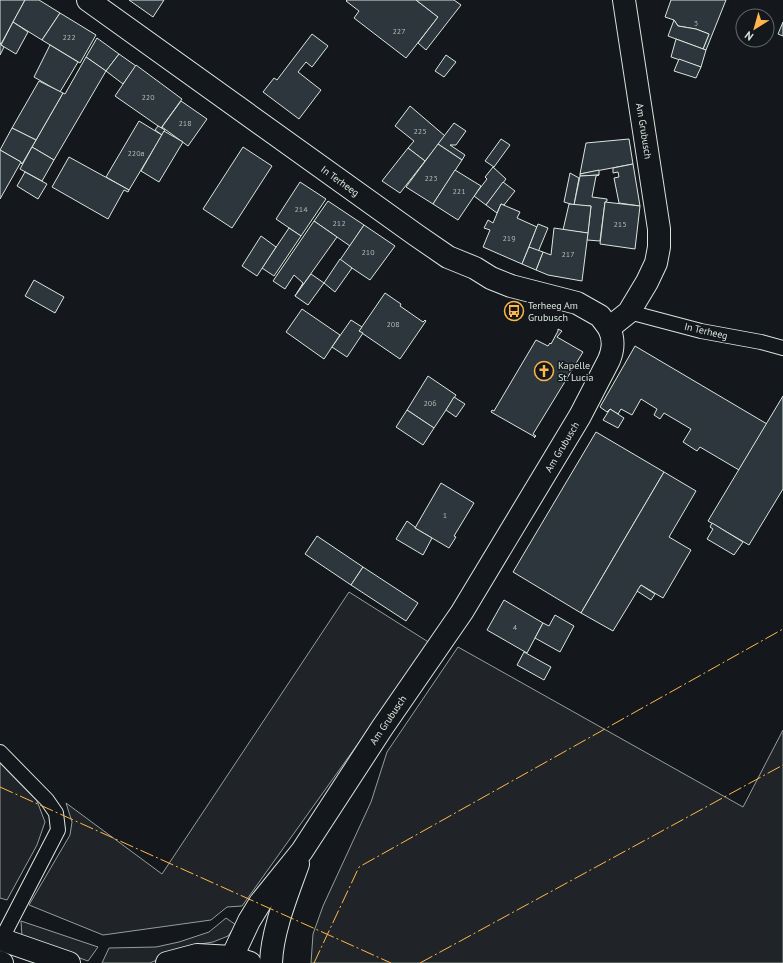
<svg xmlns="http://www.w3.org/2000/svg" width="783" height="963" font-family="'PT Sans',sans-serif">
  <rect width="100%" height="100%" fill="#14181c"/>
  <g fill="#202428" stroke="#939e99">
    <polygon points="349,592 430,643 242,906 227,907 211,920 103,935 29,905 70,835 72,822 66,803 162,874"/>
    <polygon points="458,647 743,807 783,730 783,963 311,963 313,934 323,906 371,802 387,752"/>
    <polygon points="0,763 37,801 45,822 37,845 7,900 0,898"/>
    <polygon points="226,918 236,925 228,936 213,942 188,946 150,963 102,963 109,948 156,947 179,942 209,932"/>
    <polygon points="21,921 98,947 88,961 22,937"/>
  </g>
  <g fill="#2c363c" stroke="#d8e6dc">
    <polygon points="0,0 25,0 1,44 0,43"/>
    <polygon points="25,0 39,0 60,13 42,40 13,22"/>
    <polygon points="129,0 164,0 153,17"/>
    <polygon points="347,0 416,0 438,17 406,58 354,18 359,11 346,1"/>
    <polygon points="416,0 454,0 461,5 426,50 418,43 438,17"/>
    <polygon points="671,0 726,0 706,50 703,49 709,34 696,29 678,26 674,20 665,17"/>
    <polygon points="60,13 96,35 80,63 42,40"/>
    <polygon points="674,20 678,26 696,29 709,34 703,49 668,36"/>
    <polygon points="13,22 28,32 16,54 1,45"/>
    <polygon points="783,22 783,36 778,34"/>
    <polygon points="312,34 328,46 312,67 306,62 298,72 321,90 299,119 263,92 274,78 277,80"/>
    <polygon points="97,38 119,54 106,71 86,57"/>
    <polygon points="676,39 706,50 701,67 671,57"/>
    <polygon points="0,43 1,44 1,45 4,47 0,55"/>
    <polygon points="50,45 78,62 60,92 34,77"/>
    <polygon points="119,54 136,66 123,84 106,71"/>
    <polygon points="446,55 456,62 444,77 435,71"/>
    <polygon points="86,57 106,71 54,160 32,147 63,93 65,94"/>
    <polygon points="679,59 701,67 696,78 674,71"/>
    <polygon points="136,65 182,99 161,128 115,96"/>
    <polygon points="39,81 63,93 36,140 12,128"/>
    <polygon points="181,101 207,119 188,146 162,127"/>
    <polygon points="410,106 445,136 425,161 408,148 414,141 395,126"/>
    <polygon points="139,121 162,135 129,190 106,177"/>
    <polygon points="454,123 466,131 456,145 450,145 465,155 462,160 438,144"/>
    <polygon points="158,126 165,130 162,135 155,130"/>
    <polygon points="12,128 36,140 22,164 21,163 21,162 0,150"/>
    <polygon points="164,131 183,142 159,182 141,171"/>
    <polygon points="501,139 510,145 494,167 485,161"/>
    <polygon points="629,139 633,164 580,174 586,143"/>
    <polygon points="438,144 462,160 433,204 406,187"/>
    <polygon points="32,147 54,160 42,181 20,169"/>
    <polygon points="243,147 272,166 232,228 203,209"/>
    <polygon points="408,148 425,161 400,193 382,181"/>
    <polygon points="0,150 21,162 0,199"/>
    <polygon points="69,157 129,190 128,192 124,190 108,219 52,187"/>
    <polygon points="633,164 640,206 619,203 614,178 619,177 618,172 613,173 613,168"/>
    <polygon points="493,167 506,179 486,205 474,196 487,179 485,177"/>
    <polygon points="455,170 481,186 458,220 433,204"/>
    <polygon points="599,170 599,175 580,176 580,174"/>
    <polygon points="25,172 47,184 38,199 17,186"/>
    <polygon points="570,173 579,178 574,205 564,202"/>
    <polygon points="599,175 596,176 592,197 607,199 607,201 605,202 600,241 587,240 591,206 574,205 580,176"/>
    <polygon points="300,182 326,199 301,236 276,219"/>
    <polygon points="503,182 515,191 504,205 501,204 497,213 486,205"/>
    <polygon points="328,201 364,225 350,246 314,221"/>
    <polygon points="605,202 640,206 635,249 600,244"/>
    <polygon points="501,204 520,212 517,218 537,227 522,264 483,247 490,230 484,228 488,220 493,223"/>
    <polygon points="569,204 591,206 588,233 563,230"/>
    <polygon points="314,221 337,237 295,296 303,283 294,275 285,289 273,281"/>
    <polygon points="538,224 548,228 538,252 529,247"/>
    <polygon points="364,225 395,246 370,280 340,260"/>
    <polygon points="289,228 301,236 274,276 262,268"/>
    <polygon points="554,228 588,233 582,281 548,275 536,270 543,252 551,255"/>
    <polygon points="261,236 276,247 257,276 242,266"/>
    <polygon points="529,247 543,252 536,270 522,264"/>
    <polygon points="340,259 352,268 335,292 324,283"/>
    <polygon points="311,274 324,283 308,305 295,296"/>
    <polygon points="34,280 64,297 55,313 25,296"/>
    <polygon points="385,293 401,304 400,306 423,322 425,320 426,321 400,359 359,331"/>
    <polygon points="302,309 340,335 324,359 286,332"/>
    <polygon points="351,320 362,327 359,331 363,333 347,357 332,347"/>
    <polygon points="558,329 562,331 557,337 583,352 533,434 536,436 534,438 535,437 491,412 492,410 494,411 536,340 548,346 550,343 551,344 558,331"/>
    <polygon points="635,346 767,424 739,470 700,447 697,451 683,442 691,429 664,413 660,419 654,415 657,409 641,399 632,415 621,409 618,414 610,409 607,412 600,407"/>
    <polygon points="428,376 456,395 434,428 407,410"/>
    <polygon points="783,396 783,489 749,545 708,521"/>
    <polygon points="454,397 465,404 456,417 446,410"/>
    <polygon points="610,409 624,418 618,428 603,420"/>
    <polygon points="407,410 434,428 423,445 396,427"/>
    <polygon points="596,432 664,472 581,613 513,572"/>
    <polygon points="664,472 696,491 669,537 691,550 663,598 641,585 613,631 581,613"/>
    <polygon points="441,483 474,503 454,536 456,537 449,548 415,528"/>
    <polygon points="407,521 415,527 415,528 432,538 423,555 396,539"/>
    <polygon points="712,523 743,542 734,555 707,539 713,529 710,527"/>
    <polygon points="317,536 363,567 351,585 305,554"/>
    <polygon points="363,567 418,603 406,621 351,585"/>
    <polygon points="641,585 655,594 651,600 637,591"/>
    <polygon points="504,600 543,623 527,653 487,630"/>
    <polygon points="555,615 574,626 560,652 535,638 543,623 549,626"/>
    <polygon points="524,652 551,667 544,680 517,665"/>
  </g>
  <g fill="none" stroke-linecap="round" stroke-linejoin="round">
    <g stroke="#d8e6dc" stroke-width="16">
      <g id="service">
        <polyline points="629,312 701,331 761,342 783,348"/>
        <polyline points="0,752 47,800 56,813 58,830 1,940"/>
      </g>
    </g>
    <g stroke="#d8e6dc" stroke-width="24">
      <polyline id="minor" points="88,0 416,235 448,257 475,268 491,278 511,286 577,303 600,316 609,328"/>
    </g>
    <g stroke="#d8e6dc" stroke-width="24">
      <g id="tertiary">
        <path d="M232 957 249 921 260 903 302 851 382 728 462 612 580 416 609 360C614 348 614 339 609 328L629 312 647 282 656 263 659 247V229L624 0"/>
        <path d="M271 963C272 931 287 895 298 864"/>
      </g>
    </g>
    <g stroke="#d8e6dc" stroke-width="24">
      <g id="secondary">
        <polyline points="0,939 69,963"/>
        <polyline points="0,962 2,963"/>
        <polyline points="167,963 197,955 232,957 250,963"/>
      </g>
    </g>
    <use href="#service" stroke="#14181c" stroke-width="14"/>
    <use href="#minor" stroke="#14181c" stroke-width="22"/>
    <use href="#tertiary" stroke="#14181c" stroke-width="22"/>
    <use href="#secondary" stroke="#14181c" stroke-width="22"/>
    <g stroke="#ffb74d" stroke-width="1" stroke-dasharray="14 3 2 3" stroke-linecap="butt">
      <polyline points="0,787 391,963"/>
      <polyline points="314,963 359,867 783,629"/>
      <polyline points="420,963 783,765"/>
    </g>
  </g>
  <defs>
    <g id="bus-ring" transform="scale(1)"><circle r="9.5" fill="#14181c" stroke="#ffb74d" stroke-width="1.5"/><path d="M-5-6H5V4H4V6H2V4H-2V6H-4V4H-5ZM-3.5-4V0h7V-4ZM-3.5 1.2v1.5H-2V1.2ZM2 1.2v1.5H3.5V1.2Z" fill="#ffb74d"/></g>
    <g id="church-ring" transform="scale(1)"><circle r="9.5" fill="#14181c" stroke="#ffb74d" stroke-width="1.5"/><path d="M-1.2-6h2.4v3.5h3.3v2.4h-3.3V6h-2.4V-.1h-3.3v-2.4h3.3Z" fill="#ffb74d"/></g>
  </defs>
  <g fill-rule="evenodd">
    <use href="#bus-ring" x="514" y="311"/>
    <use href="#church-ring" x="544" y="371"/>
  </g>
  <g text-anchor="middle" dominant-baseline="central" stroke-width="3" stroke-linejoin="round" paint-order="stroke">
    <g font-size="8" fill="#adbab4">
      <text x="696" y="23">3</text>
      <text x="399" y="31">227</text>
      <text x="69" y="37">222</text>
      <text x="148" y="97">220</text>
      <text x="185" y="123">218</text>
      <text x="420" y="131">225</text>
      <text x="136" y="153">220a</text>
      <text x="431" y="178">223</text>
      <text x="459" y="191">221</text>
      <text x="301" y="209">214</text>
      <text x="339" y="223">212</text>
      <text x="620" y="224">215</text>
      <text x="509" y="238">219</text>
      <text x="368" y="252">210</text>
      <text x="568" y="254">217</text>
      <text x="393" y="324">208</text>
      <text x="430" y="403">206</text>
      <text x="445" y="515">1</text>
      <text x="515" y="627">4</text>
    </g>
    <g font-size="10" fill="#d8e6dc" stroke="#14181c">
      <text transform="translate(644 131) rotate(81)">Am Grubusch</text>
      <text transform="translate(340 181) rotate(36)">In Terheeg</text>
      <text transform="translate(706 331) rotate(13)">In Terheeg</text>
      <text transform="translate(562 447) rotate(-59)">Am Grubusch</text>
      <text transform="translate(388 720) rotate(-56)">Am Grubusch</text>
    </g>
    <g font-size="10" fill="#d8e6dc" stroke="#14181c" text-anchor="start">
      <text x="528" y="305">Terheeg Am<tspan x="528" dy="12">Grubusch</tspan></text>
      <text x="558" y="365">Kapelle<tspan x="558" dy="12">St. Lucia</tspan></text>
    </g>
  </g>
  <g transform="translate(755 28) rotate(217)"><circle r="19" fill="#14181c" stroke="#626a69"/>
  <path d="M0-3L7 15L0 10L-7 15Z" fill="#ffb74d"/>
  <text y="-6" font-size="11" font-weight="bold" text-anchor="middle" fill="#d8e6dc">N</text>
  </g>
</svg>
